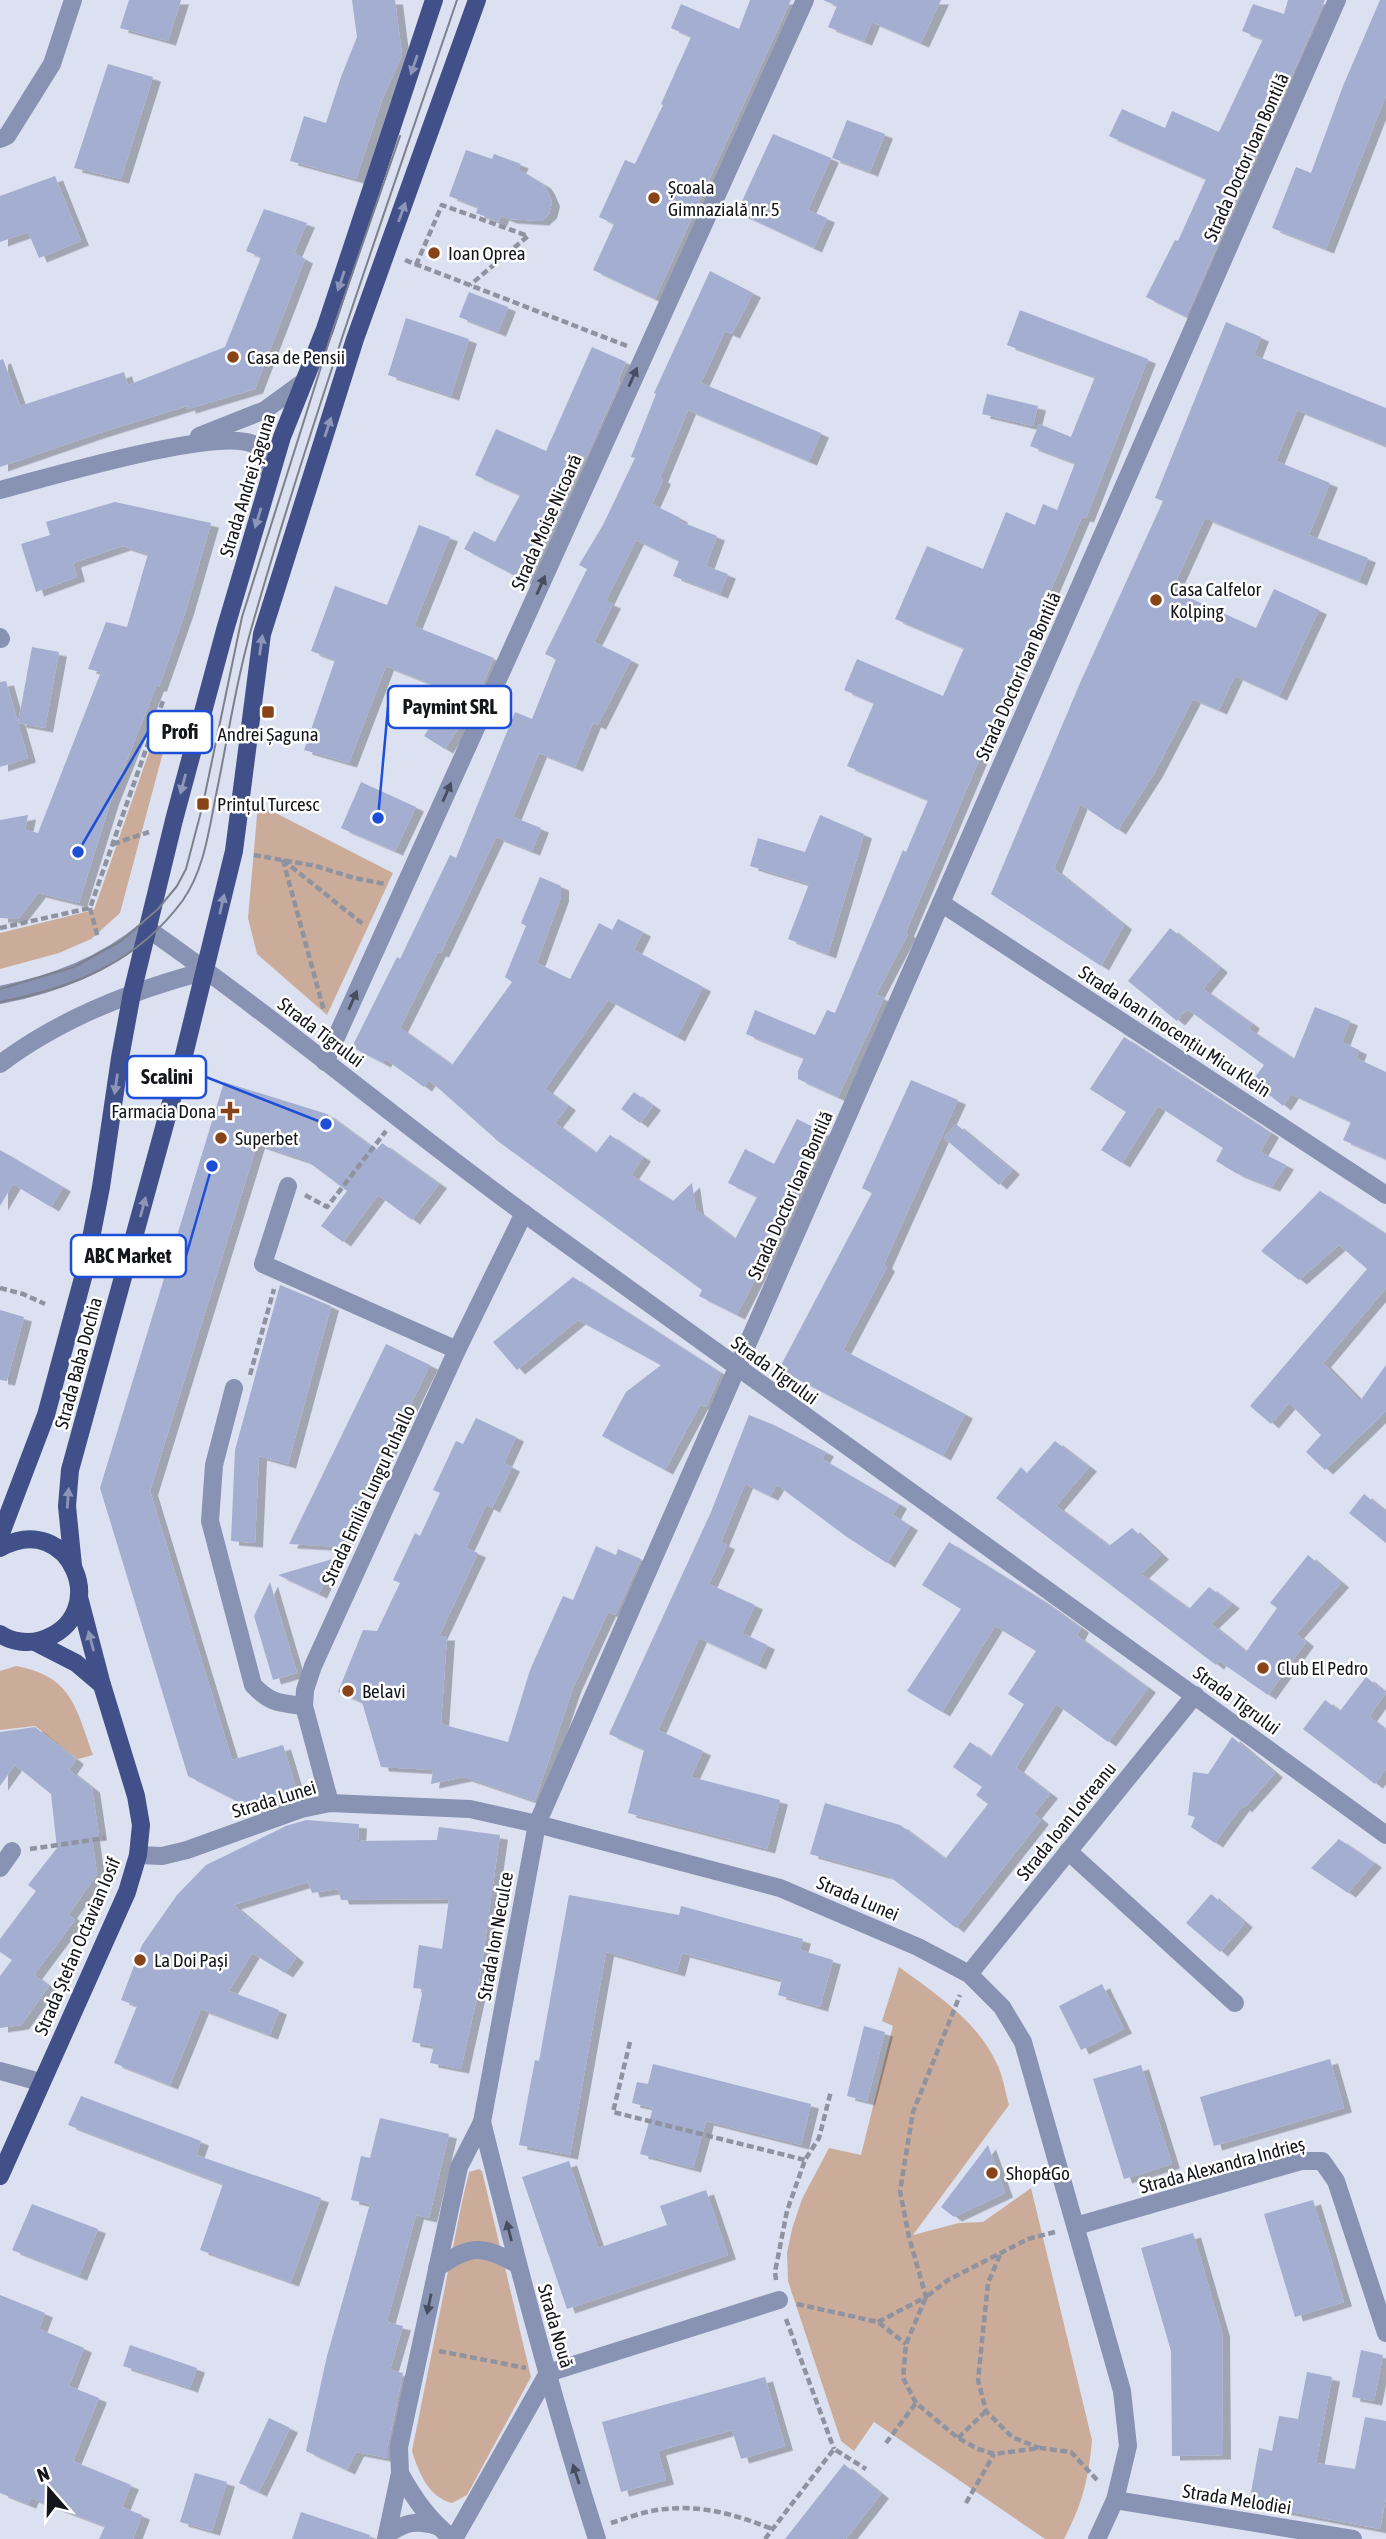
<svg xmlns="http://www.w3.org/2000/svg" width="1386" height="2539" font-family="'Asap Condensed',sans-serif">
  <defs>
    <filter id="shadow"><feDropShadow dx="8" dy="4.5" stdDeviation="0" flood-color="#0004"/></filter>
  </defs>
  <rect width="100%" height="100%" fill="#dce1f1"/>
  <g fill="#cbac9a">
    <polygon points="163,712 169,730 120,913 91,939 59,953 0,969 0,933 94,910"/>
    <polygon points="258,804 393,873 327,1015 257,954 248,918"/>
    <path d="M16 1666C72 1676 76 1708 93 1755L78 1759 35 1726 0 1730V1671Z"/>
    <path d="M899 1967C936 1994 976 2020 996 2062 1003 2075 1005 2091 1009 2105L913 2235 959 2223 983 2222 1031 2188 1092 2440C1089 2478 1082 2505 1064 2539H1045L874 2422 854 2451 841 2441 788 2281 787 2253 792 2229 802 2199 829 2148 861 2155 893 2026 882 2021Z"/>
    <path d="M479 2169 482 2171 531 2377 467 2495 452 2503C428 2497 419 2473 412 2451L462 2202 469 2172Z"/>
  </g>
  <g fill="#a3aed0" filter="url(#shadow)">
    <polygon points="129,0 181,0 168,41 120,28"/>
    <polygon points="352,0 395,0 402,55 382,100 356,179 290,161 304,116 326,123 341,77 357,37"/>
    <polygon points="750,0 791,0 655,299 593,270 614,224 599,217 625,160 635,164 663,105 661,104 691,37 671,28 681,4 739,29"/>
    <polygon points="823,0 941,0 921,43 872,22 864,41 828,27 837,6"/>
    <polygon points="1288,0 1325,0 1186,317 1146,297 1175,240 1178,241 1206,179 1109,136 1122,109 1165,128 1172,111 1219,132 1263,39 1242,31 1253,4 1284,14"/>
    <polygon points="1380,0 1386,0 1386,95 1326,249 1272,228 1296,167 1311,173 1343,86"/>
    <polygon points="108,64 153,77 121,179 74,168"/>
    <polygon points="847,120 885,134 870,172 832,158"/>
    <polygon points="773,134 831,158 808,210 827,218 814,248 737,212"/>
    <polygon points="466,150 492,159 494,154 521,164 518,169 543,184 547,190 552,202 549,214 541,221 509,219 501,216 499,222 476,213 478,207 449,196"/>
    <polygon points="55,176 81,241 39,258 28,232 0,242 0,196"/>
    <polygon points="264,209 307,223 294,253 305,259 255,389 188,409 187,406 96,434 0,467 0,360 3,359 20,406 124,372 128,385 225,347 261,257 246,251"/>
    <polygon points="710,271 753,293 732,334 725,331 701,383 821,433 809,461 688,410 660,478 663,480 652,504 680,518 679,521 717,536 706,566 728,574 720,594 673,576 679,561 636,540 606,601 613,604 594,642 631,660 598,725 593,723 575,767 539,753 513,817 541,828 532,851 496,837 441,953 438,952 400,1028 452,1065 512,982 505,977 526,926 521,923 540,877 561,886 561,897 537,963 570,979 599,923 612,930 618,919 643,932 634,950 703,987 677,1037 608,1000 545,1089 568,1106 555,1123 596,1153 610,1135 643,1157 631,1175 673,1201 692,1183 696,1210 735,1239 757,1197 728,1183 745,1149 774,1164 797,1119 827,1134 810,1172 737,1315 699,1296 702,1290 499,1142 429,1080 424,1087 385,1059 383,1063 352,1047 397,957 400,959 450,855 456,858 515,712 532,719 556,659 545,654 587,569 579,565 603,525 635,458 631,457 656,394 654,393"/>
    <polygon points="469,292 508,307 498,332 459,317"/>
    <polygon points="1020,310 1148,359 1086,518 1082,517 906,932 908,934 876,995 884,998 838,1097 798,1079 798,1071 804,1058 746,1034 755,1010 815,1035 827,1010 835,1013 903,850 906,852 928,800 847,766 874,703 844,690 857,659 943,696 964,648 895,619 927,546 983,569 1006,512 1035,525 1043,504 1057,510 1075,463 1030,446 1039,424 1071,437 1095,377 1007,345"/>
    <polygon points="406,318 469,339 451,396 388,375"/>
    <polygon points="1226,322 1261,337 1254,355 1386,408 1386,446 1297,410 1276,461 1330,483 1309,535 1368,558 1359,581 1205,518 1172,590 1256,628 1274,589 1319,610 1279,696 1235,676 1219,710 1193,699 1155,772 1118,830 1080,804 1054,869 1124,925 1101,966 991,894 1080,683 1163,501 1155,498"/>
    <polygon points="592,347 626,362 618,381 620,382 529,583 464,549 474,531 495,542 520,495 475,475 496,429 546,451"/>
    <polygon points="987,394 1038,406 1033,426 982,414"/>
    <polygon points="115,502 211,523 186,610 159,687 156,687 111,800 79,903 38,893 18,919 0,918 0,820 28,815 25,830 38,833 101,672 88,669 106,622 127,627 148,554 123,546 73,563 77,577 36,592 21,544 50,535 46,522"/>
    <polygon points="419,525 450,537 414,626 494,658 475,702 445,749 424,736 452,692 386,666 349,763 304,750 335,660 311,651 335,586 387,605"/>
    <polygon points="32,647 59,652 45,728 18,723"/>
    <polygon points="6,681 28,758 0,767 0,682"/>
    <polygon points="361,782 416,807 395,851 341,828"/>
    <polygon points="820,815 864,834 828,954 788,939 809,884 750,866 758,838 805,852"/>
    <polygon points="1170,928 1220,968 1203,989 1252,1024 1249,1029 1294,1059 1315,1007 1350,1021 1342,1042 1359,1050 1356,1058 1386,1072 1386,1159 1343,1140 1351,1122 1291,1094 1283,1106 1252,1081 1264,1065 1187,1009 1177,1021 1128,981"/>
    <polygon points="1124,1037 1271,1133 1260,1152 1286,1165 1272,1187 1236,1173 1216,1161 1223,1148 1158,1106 1122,1163 1101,1150 1126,1112 1090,1089"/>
    <polygon points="911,1080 958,1100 884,1264 887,1267 843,1350 965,1414 943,1456 779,1369 872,1193 862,1188"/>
    <polygon points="224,1082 327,1114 376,1150 382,1143 439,1184 412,1220 378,1195 343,1242 321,1226 347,1191 307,1161 257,1144 150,1491 232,1760 283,1745 299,1798 258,1812 188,1776 100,1488"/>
    <polygon points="634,1092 653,1106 640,1123 621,1109"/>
    <polygon points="956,1124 1012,1170 999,1185 944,1138"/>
    <polygon points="0,1150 63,1187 51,1207 13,1184 0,1206"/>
    <polygon points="1320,1191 1386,1234 1386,1288 1323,1363 1360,1401 1386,1365 1386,1411 1325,1470 1306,1452 1321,1435 1289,1403 1271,1424 1250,1406 1367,1269 1339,1245 1299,1280 1261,1251"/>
    <polygon points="573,1277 721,1373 706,1407 700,1405 665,1470 602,1436 626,1392 661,1365 578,1320 517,1370 493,1342"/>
    <polygon points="280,1285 331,1306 288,1464 259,1456 255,1543 231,1541 235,1450"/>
    <polygon points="0,1310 24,1317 7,1381 0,1380"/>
    <polygon points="386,1344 430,1365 363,1502 342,1547 289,1544"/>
    <polygon points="749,1415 774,1425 826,1452 822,1459 899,1504 893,1515 910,1526 887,1563 847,1537 777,1485 770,1496 745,1484 721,1542 727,1545 709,1584 755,1605 742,1633 767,1645 758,1665 699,1638 658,1730 703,1751 691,1777 780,1800 767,1849 628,1813 644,1750 609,1734 711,1512"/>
    <polygon points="476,1418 516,1437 504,1463 512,1467 492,1508 486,1505 466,1548 478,1553 439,1636 447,1636 441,1724 508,1742 530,1670 563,1596 573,1600 596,1546 616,1555 618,1549 641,1559 615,1615 608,1612 573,1688 535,1801 464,1777 431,1784 433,1770 381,1767 362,1702 338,1692 363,1630 377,1631 400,1583 393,1580 415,1533 420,1536 440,1493 433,1490 456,1441 463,1444"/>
    <polygon points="1055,1441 1089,1467 1056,1506 1109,1546 1132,1528 1161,1555 1141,1574 1189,1609 1209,1587 1232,1604 1211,1624 1246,1652 1277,1608 1270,1603 1308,1555 1341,1583 1296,1634 1306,1642 1268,1695 1219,1661 1216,1665 996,1498 1021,1467 1027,1473"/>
    <polygon points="1364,1494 1386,1512 1386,1543 1349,1513"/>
    <polygon points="949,1542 1042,1600 1081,1628 1077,1636 1148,1688 1108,1742 1056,1704 1016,1768 1050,1794 1034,1814 1041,1820 956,1928 889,1876 810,1854 825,1803 900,1825 945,1859 988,1804 976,1795 982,1787 953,1767 970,1742 991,1757 1024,1704 1008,1694 1036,1651 995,1626 942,1712 907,1691 961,1609 922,1585"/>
    <polygon points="336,1558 319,1594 278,1575"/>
    <polygon points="270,1582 297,1673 273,1680 254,1616"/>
    <polygon points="1366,1677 1386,1693 1369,1717 1386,1730 1386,1769 1375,1784 1303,1729 1325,1700 1340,1711"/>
    <polygon points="35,1727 76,1760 69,1770 92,1788 99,1836 92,1837 97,1874 69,1914 75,1920 34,1975 49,1986 21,2025 0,2028 0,1976 12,1960 0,1952 0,1939 36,1891 28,1885 57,1848 51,1794 15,1765 0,1786 0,1732"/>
    <polygon points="1232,1737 1275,1773 1244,1808 1242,1806 1215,1843 1191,1827 1195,1817 1188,1815 1193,1772 1208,1774"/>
    <polygon points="306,1820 359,1824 358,1841 437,1840 439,1827 500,1835 477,1997 461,2069 430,2063 434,2046 412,2042 423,1989 413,1988 419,1945 442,1949 449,1899 341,1900 338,1889 312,1893 308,1882 233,1905 296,1958 285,1973 252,1953 229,1991 279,2010 270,2035 201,2009 170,2085 114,2063 137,2006 121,2000 142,1945 177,1895 206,1865 286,1826"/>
    <polygon points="1339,1839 1374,1863 1348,1893 1311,1868"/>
    <polygon points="1211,1894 1245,1923 1220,1952 1186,1923"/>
    <polygon points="569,1895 679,1915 681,1906 803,1939 800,1950 833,1960 820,2007 778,1995 782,1980 682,1953 677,1972 606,1952 570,2155 519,2145 535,2060 539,2061"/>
    <polygon points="1102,1984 1124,2029 1081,2050 1059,2006"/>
    <polygon points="864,2026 885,2032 867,2101 847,2096"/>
    <polygon points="1330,2059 1344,2108 1214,2146 1200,2097"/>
    <polygon points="653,2064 811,2104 801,2145 706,2121 693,2168 640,2154 653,2108 632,2103 637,2082 648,2084"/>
    <polygon points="1141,2065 1172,2164 1124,2179 1093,2079"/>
    <polygon points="81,2096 201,2141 196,2155 321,2198 291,2282 200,2250 223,2184 68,2125"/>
    <polygon points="380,2118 449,2134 429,2218 416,2215 387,2322 403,2326 390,2370 403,2373 388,2445 388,2458 356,2452 347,2470 306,2451 327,2356 370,2204 351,2200 361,2156 370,2158"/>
    <polygon points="988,2145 1005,2193 954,2217 941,2207"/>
    <polygon points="569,2161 598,2248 667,2225 660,2206 706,2190 728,2255 567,2309 522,2177"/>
    <polygon points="1313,2200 1344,2302 1295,2317 1264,2214"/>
    <polygon points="32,2204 98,2229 79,2276 12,2250"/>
    <polygon points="1193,2233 1222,2332 1223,2455 1172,2456 1171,2351 1141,2248"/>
    <polygon points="0,2295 45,2313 39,2329 84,2348 69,2386 99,2398 73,2461 131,2485 122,2507 142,2515 133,2539 99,2539 105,2526 31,2498 28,2504 0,2493"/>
    <polygon points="130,2345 197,2368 190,2388 123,2366"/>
    <polygon points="1361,2350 1383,2355 1374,2401 1352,2397"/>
    <polygon points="1307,2372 1332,2377 1316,2463 1355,2469 1365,2417 1386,2421 1386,2497 1380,2529 1249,2504 1259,2448 1272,2451 1279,2416 1298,2419"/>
    <polygon points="765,2377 785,2446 741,2459 732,2430 658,2451 666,2480 621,2492 602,2422"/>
    <polygon points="269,2418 290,2428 259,2492 239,2483"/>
    <polygon points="844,2464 881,2494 846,2539 785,2539"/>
    <polygon points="195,2473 227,2482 212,2531 180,2522"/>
    <polygon points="301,2512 370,2535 369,2539 292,2539"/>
  </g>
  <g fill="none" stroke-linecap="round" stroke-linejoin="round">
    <g stroke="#8f939f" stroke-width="4.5" stroke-dasharray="7 3.5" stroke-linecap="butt">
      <polyline points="405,260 627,346"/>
      <polyline points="416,265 442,205 528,236 470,285"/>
      <polyline points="113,844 149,832"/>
      <polyline points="254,855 316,866 354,878 385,884"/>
      <polyline points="283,860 324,1011"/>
      <polyline points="283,860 364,925"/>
      <polyline points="90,908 98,938"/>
      <polyline points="0,928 90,908 164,698"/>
      <polyline points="305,1195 327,1207 386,1131"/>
      <polyline points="0,1288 23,1294 45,1304"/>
      <polyline points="250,1375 274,1289"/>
      <polyline points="30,1849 105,1838"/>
      <polyline points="630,2042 613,2112 805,2160"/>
      <polyline points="1055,2232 1028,2239 948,2280 926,2297 906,2344 903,2378 916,2403 958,2438 978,2449 994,2454 1040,2448 1071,2452 1098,2481"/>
      <polyline points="1000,2255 988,2283 978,2380 986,2411 1012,2437 1039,2448"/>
      <polyline points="776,2280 775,2272 787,2211 805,2160 819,2138 831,2091"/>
      <polyline points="797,2304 878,2322 906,2344"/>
      <polyline points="786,2319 834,2449"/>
      <polyline points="878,2322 926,2297 909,2237 900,2191 913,2112 960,1995"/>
      <polyline points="439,2351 526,2368"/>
      <polyline points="958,2438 986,2411"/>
      <polyline points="886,2443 916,2403"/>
      <polyline points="966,2503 994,2454"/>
      <path d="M611 2523C628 2518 647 2510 665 2509 704 2505 737 2515 772 2529"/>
      <polyline points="765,2539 834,2449 866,2469"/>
    </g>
    <g stroke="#8892b3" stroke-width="18">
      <polyline points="0,139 7,136 52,64 73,0"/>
      <polyline points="199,436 265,410 302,383"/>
      <path d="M0 490C46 478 216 427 253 444 265 449 268 465 270 476"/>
      <polyline points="0,637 1,639"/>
      <polyline points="941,903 1386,1195"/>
      <path d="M0 995C56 984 104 965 148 929 278 1020 400 1123 529 1217 814 1425 1102 1627 1386 1835"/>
      <polyline points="325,1062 805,0"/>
      <path d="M0 1064C61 1018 133 990 206 971"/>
      <polyline points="288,1186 263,1264 457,1350"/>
      <path d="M234 1388 214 1465 210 1521 253 1685C271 1704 279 1703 304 1706"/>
      <polyline points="330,1803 304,1706 305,1690 313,1666 457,1350 524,1213"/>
      <polyline points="1068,1851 1235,2003"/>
      <polyline points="138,1855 162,1856 187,1850 301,1809 330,1803 470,1809 537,1824 780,1888 918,1947 969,1974 1002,2007 1023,2042 1122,2391 1128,2446 1115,2500 1097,2539"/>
      <polyline points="0,1868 12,1851"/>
      <polyline points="969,1974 1195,1695"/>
      <polyline points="0,2071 40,2082"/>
      <path d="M482 2122C517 2262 553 2402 597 2539"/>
      <polyline points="1076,2226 1301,2161 1322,2161 1336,2181 1386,2333"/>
      <path d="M437 2268C470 2245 482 2244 518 2265"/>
      <path d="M400 2473C415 2500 429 2520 453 2539"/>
      <polyline points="1115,2500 1353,2539"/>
      <path d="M388 2534C406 2522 416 2520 437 2526"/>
      <polyline points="386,2539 400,2473 399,2447 459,2167 482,2122 537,1824 1337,0"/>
      <polyline points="454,2539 548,2373 779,2300"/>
    </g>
    <g stroke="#415088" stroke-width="18">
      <polyline points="0,1536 46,1415 84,1274 101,1187 120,1058 132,993 174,820 225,630 282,437 325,329 434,0"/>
      <path d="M0 1548C70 1508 115 1617 41 1640 28 1644 12 1642 0 1634"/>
      <polyline points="73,1566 67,1506 70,1470 184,1055 234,851 262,634 355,339 477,0"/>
      <polyline points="35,1642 76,1663 102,1685"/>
      <polyline points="0,2176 127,1892 138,1855 141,1825 136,1796 102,1685 79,1597"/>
    </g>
    <g stroke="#7d818c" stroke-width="2">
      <polyline points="0,989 74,967 121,941 158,909 177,886 186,869 203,804 242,617 332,332 400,136"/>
      <path d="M0 1002C73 988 138 962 183 900 204 870 209 830 216 795 228 737 237 676 254 619 314 411 387 206 457 0"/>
    </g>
  </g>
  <defs><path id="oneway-solid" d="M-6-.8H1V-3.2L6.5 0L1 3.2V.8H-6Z" transform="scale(1.75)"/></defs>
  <g fill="#8d96b8">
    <use href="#oneway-solid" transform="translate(414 65) rotate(109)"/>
    <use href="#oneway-solid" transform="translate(402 212) rotate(-70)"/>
    <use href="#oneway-solid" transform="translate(341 281) rotate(109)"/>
    <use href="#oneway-solid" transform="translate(328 427) rotate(-72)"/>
    <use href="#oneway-solid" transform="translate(258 518) rotate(107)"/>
    <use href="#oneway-solid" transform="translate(261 645) rotate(-82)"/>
    <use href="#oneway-solid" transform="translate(183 784) rotate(105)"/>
    <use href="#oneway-solid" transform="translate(222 904) rotate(-77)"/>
    <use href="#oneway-solid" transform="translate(116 1084) rotate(98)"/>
    <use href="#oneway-solid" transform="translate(143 1207) rotate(-75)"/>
    <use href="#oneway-solid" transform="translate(68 1498) rotate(-86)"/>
    <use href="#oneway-solid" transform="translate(91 1641) rotate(-105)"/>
  </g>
  <g fill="#484e5f">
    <use href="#oneway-solid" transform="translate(633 377) rotate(-66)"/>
    <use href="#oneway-solid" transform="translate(541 585) rotate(-66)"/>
    <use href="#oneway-solid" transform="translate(447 792) rotate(-66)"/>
    <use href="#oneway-solid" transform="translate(353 1000) rotate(-66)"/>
    <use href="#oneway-solid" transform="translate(509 2231) rotate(-104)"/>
    <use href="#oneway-solid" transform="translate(429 2304) rotate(102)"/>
    <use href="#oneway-solid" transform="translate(576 2474) rotate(-108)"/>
  </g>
  <g fill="#884416" stroke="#fff" stroke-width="2.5">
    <circle cx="654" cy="198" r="7"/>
    <circle cx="434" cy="253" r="7"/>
    <circle cx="233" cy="357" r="7"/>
    <circle cx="1156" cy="600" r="7"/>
    <rect x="261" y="705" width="14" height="14" rx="3.5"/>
    <rect x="196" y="797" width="14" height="14" rx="3.5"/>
    <path d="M226.5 1100.5h7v7h7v7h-7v7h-7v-7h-7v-7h7z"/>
    <circle cx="221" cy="1138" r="7"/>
    <circle cx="1263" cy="1668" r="7"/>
    <circle cx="348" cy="1691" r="7"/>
    <circle cx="140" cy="1960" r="7"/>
    <circle cx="992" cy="2173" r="7"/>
  </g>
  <g text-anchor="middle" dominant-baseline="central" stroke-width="5" stroke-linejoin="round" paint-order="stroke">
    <g font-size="19" fill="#14161b" stroke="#fff">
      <text transform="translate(1246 157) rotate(-66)">Strada Doctor Ioan Bontilă</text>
      <text transform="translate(247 485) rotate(-73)">Strada Andrei Șaguna</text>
      <text transform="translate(546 522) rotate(-66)">Strada Moise Nicoară</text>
      <text transform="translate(1018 676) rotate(-66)">Strada Doctor Ioan Bontilă</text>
      <text transform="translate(1175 1031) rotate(33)">Strada Ioan Inocențiu Micu Klein</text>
      <text transform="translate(321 1032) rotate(37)">Strada Tigrului</text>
      <text transform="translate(790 1195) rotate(-66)">Strada Doctor Ioan Bontilă</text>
      <text transform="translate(78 1363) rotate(-75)">Strada Baba Dochia</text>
      <text transform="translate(775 1370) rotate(36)">Strada Tigrului</text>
      <text transform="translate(368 1495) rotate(-65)">Strada Emilia Lungu Puhallo</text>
      <text transform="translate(1237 1700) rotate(36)">Strada Tigrului</text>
      <text transform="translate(274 1799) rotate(-17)">Strada Lunei</text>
      <text transform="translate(1066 1821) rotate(-51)">Strada Ioan Lotreanu</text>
      <text transform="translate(858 1898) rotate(23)">Strada Lunei</text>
      <text transform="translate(495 1936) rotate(-80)">Strada Ion Neculce</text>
      <text transform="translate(77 1946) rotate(-67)">Strada Ștefan Octavian Iosif</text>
      <text transform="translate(1222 2165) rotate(-15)">Strada Alexandra Indrieș</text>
      <text transform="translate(556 2326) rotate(74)">Strada Nouă</text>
      <text transform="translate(1237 2499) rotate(9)">Strada Melodiei</text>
    </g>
    <g font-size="19" fill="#14161b" stroke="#fff" text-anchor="start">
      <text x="668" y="187">Școala<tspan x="668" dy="22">Gimnazială nr. 5</tspan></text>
      <text x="448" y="253">Ioan Oprea</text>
      <text x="247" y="357">Casa de Pensii</text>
      <text x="1170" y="589">Casa Calfelor<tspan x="1170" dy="22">Kolping</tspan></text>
      <text x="268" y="734" text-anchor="middle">Andrei Șaguna</text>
      <text x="217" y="804">Prințul Turcesc</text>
      <text x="216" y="1111" text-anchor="end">Farmacia Dona</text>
      <text x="235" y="1138">Superbet</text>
      <text x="1277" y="1668">Club El Pedro</text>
      <text x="362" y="1691">Belavi</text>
      <text x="154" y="1960">La Doi Pași</text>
      <text x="1006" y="2173">Shop&amp;Go</text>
    </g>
  </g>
  <path fill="none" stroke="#1d4ed8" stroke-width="2.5" d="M378 818L388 707M78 852L148 732M326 1124L206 1077M212 1166L186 1256"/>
  <g fill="#1d4ed8" stroke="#fff" stroke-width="2.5">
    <circle cx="378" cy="818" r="7"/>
    <circle cx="78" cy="852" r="7"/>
    <circle cx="326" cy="1124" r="7"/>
    <circle cx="212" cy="1166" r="7"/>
  </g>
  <g fill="#fff" stroke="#1d4ed8" stroke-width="2.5">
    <rect x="388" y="686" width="123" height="42" rx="7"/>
    <rect x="148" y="711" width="64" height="42" rx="7"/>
    <rect x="127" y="1056" width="79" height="42" rx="7"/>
    <rect x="71" y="1235" width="115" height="42" rx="7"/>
  </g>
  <g font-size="21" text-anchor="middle" font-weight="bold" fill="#14161b">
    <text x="450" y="714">Paymint SRL</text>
    <text x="180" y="739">Profi</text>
    <text x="167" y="1084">Scalini</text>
    <text x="128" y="1263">ABC Market</text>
  </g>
  <g transform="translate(49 2490) rotate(340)" stroke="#ffffff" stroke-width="5" paint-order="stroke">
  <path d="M0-5L12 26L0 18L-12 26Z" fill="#14161b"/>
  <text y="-10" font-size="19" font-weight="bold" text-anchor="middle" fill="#14161b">N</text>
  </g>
</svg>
